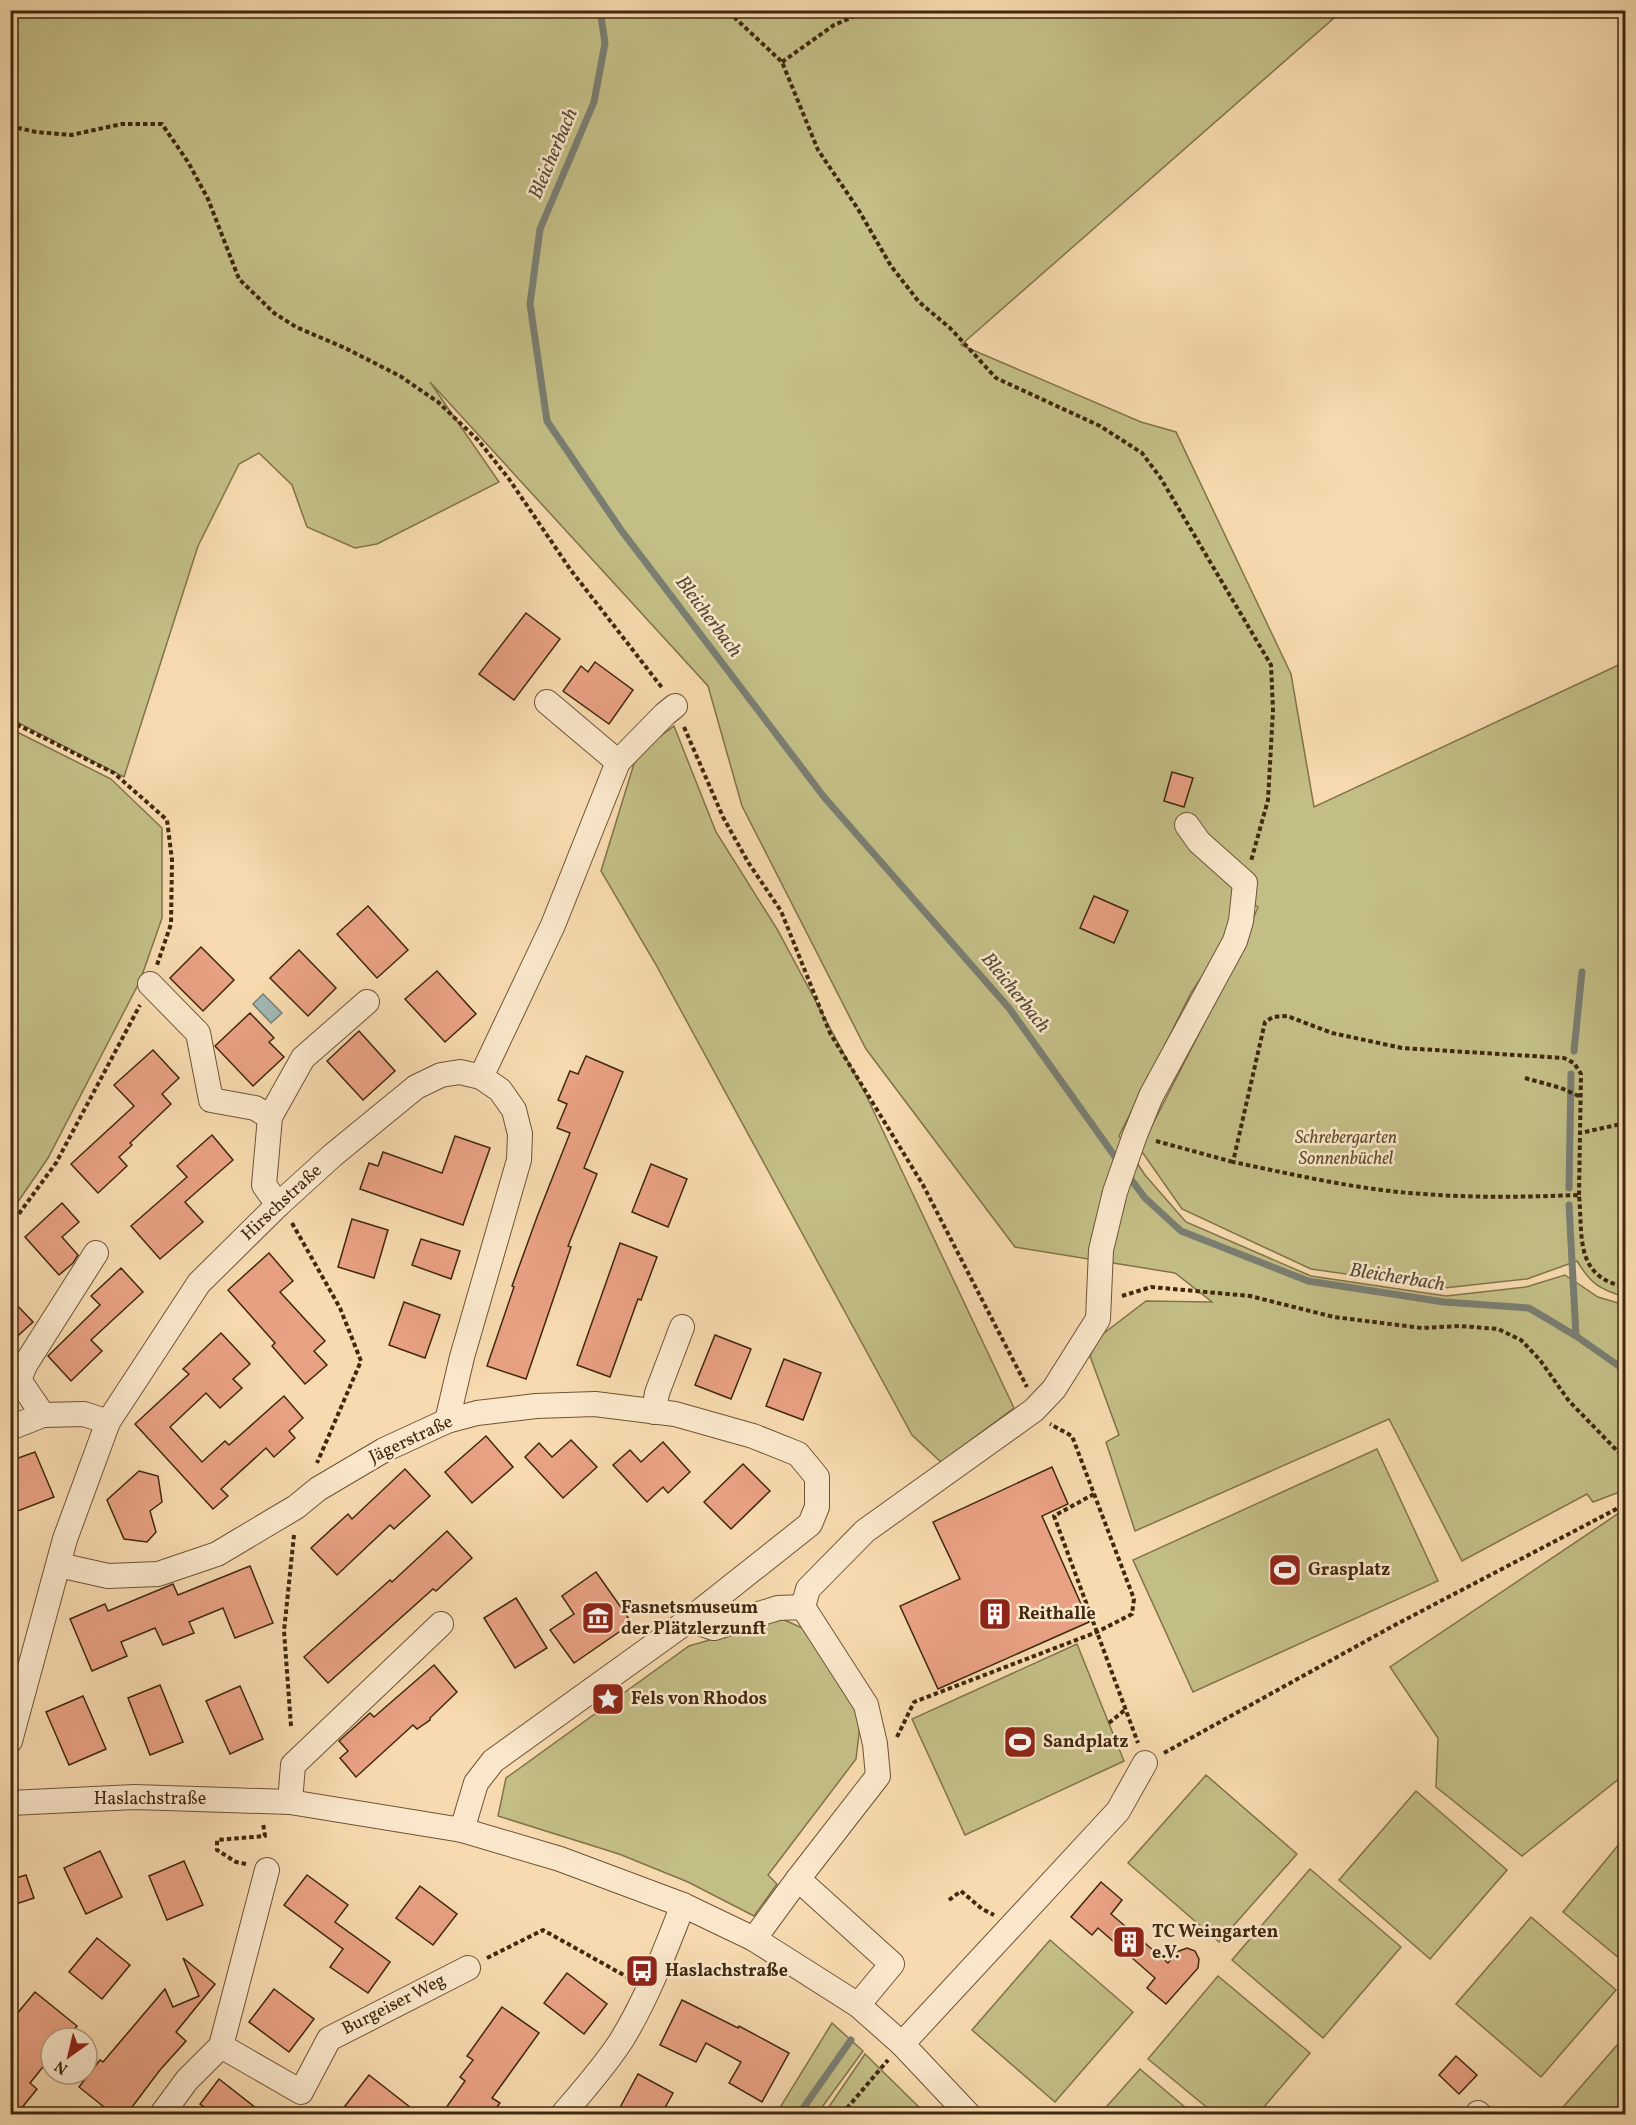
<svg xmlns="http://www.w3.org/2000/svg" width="1636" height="2125" font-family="Vollkorn,serif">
  <rect width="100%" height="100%" fill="#f7daaf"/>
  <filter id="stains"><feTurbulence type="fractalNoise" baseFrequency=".00333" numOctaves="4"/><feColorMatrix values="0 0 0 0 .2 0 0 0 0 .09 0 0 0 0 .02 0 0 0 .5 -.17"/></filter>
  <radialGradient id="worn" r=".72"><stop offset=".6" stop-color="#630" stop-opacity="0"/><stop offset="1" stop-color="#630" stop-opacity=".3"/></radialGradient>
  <g fill="#c3be86" stroke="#82734a" stroke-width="1.5">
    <path d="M10 11H1342L961 345 1141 422 1176 432 1291 674 1314 807 1625 662V1297C1599 1289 1591 1284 1577 1261L1527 1279 1444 1288 1311 1269 1182 1209 1140 1149 1229 975 1258 907 1237 895 1234 929 1191 993 1119 1136 1145 1175 1186 1222 1311 1276 1446 1296 1526 1287 1565 1275 1598 1297 1625 1305V1490L1593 1502 1587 1494 1462 1561 1389 1419 1135 1531 1106 1442 1119 1435 1090 1356 1099 1337 1146 1301 1212 1302 1175 1273 1015 1247 866 1049 742 806 708 686 430 382 499 482 377 544 355 548 307 527 292 485 259 453 239 464 198 546 124 777 11 719Z"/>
    <polygon points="674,726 716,832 777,929 866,1095 1014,1408 941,1462 912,1435 655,963 601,871 637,754"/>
    <polygon points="11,729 111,779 162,828 162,918 140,981 48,1158 11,1212"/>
    <polygon points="1377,1449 1438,1581 1193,1692 1133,1560"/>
    <polygon points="1625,1509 1625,1774 1522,1856 1436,1787 1438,1738 1390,1667"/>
    <polygon points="782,1619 816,1634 861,1717 856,1759 768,1875 777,1884 754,1916 688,1882 619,1854 498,1816 506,1778 689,1646"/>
    <polygon points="1077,1644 1124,1761 965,1835 912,1719"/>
    <polygon points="1206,1775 1297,1854 1219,1942 1128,1863"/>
    <polygon points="1416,1791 1507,1870 1430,1959 1339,1880"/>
    <polygon points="1625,1837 1625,1963 1563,1912"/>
    <polygon points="1310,1869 1401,1947 1323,2038 1232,1960"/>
    <polygon points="1531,1917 1616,1990 1541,2077 1456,2004"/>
    <polygon points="1050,1940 1133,2012 1055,2102 972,2030"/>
    <polygon points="1218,1976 1310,2053 1258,2114 1215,2114 1148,2059"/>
    <polygon points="832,2023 863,2051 817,2114 776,2114"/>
    <polygon points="1625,2036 1625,2114 1557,2114"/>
    <polygon points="865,2054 926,2114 824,2114"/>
    <polygon points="1140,2069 1193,2114 1100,2114"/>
  </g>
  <polygon fill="#a1b8b5" stroke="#7a7e72" stroke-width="1.5" points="263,994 282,1013 271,1023 253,1004"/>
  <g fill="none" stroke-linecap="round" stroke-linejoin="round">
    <g stroke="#7a7e72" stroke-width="7">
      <polyline points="600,10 605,43 594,102 540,229 530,304 547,421 621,530 824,797 1009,1008 1116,1158"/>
      <polyline points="1574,1051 1582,972"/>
      <polyline points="1130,1178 1145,1198 1181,1231 1308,1281 1444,1302 1529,1308 1576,1336"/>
      <polyline points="1569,1188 1571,1074"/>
      <polyline points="1569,1205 1576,1336 1626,1371"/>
      <polyline points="799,2114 851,2040"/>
    </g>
  </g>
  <g fill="#e9a183" stroke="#40280e" stroke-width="1.5">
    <polygon points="526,613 560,639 514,700 479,674"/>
    <polygon points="595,662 633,690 609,724 563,691 581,666 588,672"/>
    <polygon points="1172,772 1193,778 1184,807 1164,801"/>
    <polygon points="1094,896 1128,911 1114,943 1080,928"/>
    <polygon points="368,906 408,950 377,978 337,934"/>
    <polygon points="201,947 234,980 203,1011 170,978"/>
    <polygon points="299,950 336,988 308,1016 270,978"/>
    <polygon points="437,971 476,1014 445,1042 405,999"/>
    <polygon points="250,1013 274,1038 269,1042 284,1057 253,1086 215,1046"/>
    <polygon points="359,1031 395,1071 363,1100 327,1061"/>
    <polygon points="153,1050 179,1078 162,1094 171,1104 130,1143 132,1145 119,1157 127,1166 98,1193 71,1164 134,1106 114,1085"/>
    <polygon points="586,1056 623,1072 584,1168 597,1174 568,1246 571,1247 526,1379 487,1366 514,1287 512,1286 537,1217 570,1133 557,1128 567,1104 558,1100 570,1071 578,1074"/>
    <polygon points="212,1135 233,1160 185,1202 203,1222 160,1259 131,1226 187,1177 177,1166"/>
    <polygon points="455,1136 490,1148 463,1225 360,1189 369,1163 378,1166 383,1152 442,1173"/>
    <polygon points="651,1164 687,1179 668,1227 632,1212"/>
    <polygon points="62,1203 79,1222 62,1237 78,1255 73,1263 59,1275 25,1237"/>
    <polygon points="352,1219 388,1230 374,1278 338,1267"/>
    <polygon points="421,1239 460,1251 451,1279 412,1265"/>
    <polygon points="620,1243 657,1257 641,1300 638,1299 610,1377 577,1365"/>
    <polygon points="269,1253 293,1281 280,1292 325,1341 314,1351 327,1365 305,1384 272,1346 275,1343 228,1290"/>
    <polygon points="121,1268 143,1292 91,1340 102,1351 71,1381 48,1356 100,1305 91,1296"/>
    <polygon points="10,1298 33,1322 10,1343"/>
    <polygon points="404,1302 440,1315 425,1358 389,1345"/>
    <polygon points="221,1333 250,1364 233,1379 242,1388 220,1408 206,1393 170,1427 202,1462 225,1441 229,1445 284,1396 303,1418 289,1431 295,1438 274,1457 266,1448 221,1489 228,1496 213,1509 135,1424 189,1374 183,1369"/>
    <polygon points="715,1335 751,1349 731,1399 695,1385"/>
    <polygon points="784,1359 821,1373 803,1420 766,1406"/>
    <polygon points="486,1436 513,1467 472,1503 445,1472"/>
    <polygon points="571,1440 597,1467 563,1498 525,1457 539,1443 552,1457"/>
    <polygon points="663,1442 690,1472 668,1493 663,1487 647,1502 613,1465 630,1450 641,1462"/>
    <polygon points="35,1452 54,1497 10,1514 10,1461"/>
    <polygon points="743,1464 770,1491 731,1529 704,1502"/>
    <polygon points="1052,1467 1068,1504 1042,1516 1089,1622 938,1689 900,1606 960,1579 933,1522"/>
    <polygon points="405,1469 430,1496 394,1529 390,1525 337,1575 311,1548 348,1514 352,1519"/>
    <polygon points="139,1471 158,1476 162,1502 150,1511 156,1532 147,1542 124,1539 107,1500"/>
    <polygon points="447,1531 472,1558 436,1591 433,1589 328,1683 304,1657 390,1580 392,1582"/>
    <polygon points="250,1566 273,1623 235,1638 223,1608 189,1622 194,1633 163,1645 155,1628 121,1642 127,1656 92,1671 70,1619 105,1604 108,1611 173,1584 178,1595"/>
    <polygon points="596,1572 632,1623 574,1663 550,1630 574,1614 562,1596"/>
    <polygon points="516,1598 547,1648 515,1668 484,1618"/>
    <polygon points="434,1665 457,1692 430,1718 430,1720 417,1729 413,1725 356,1777 340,1758 348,1751 339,1741 370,1713 374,1717"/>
    <polygon points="160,1685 183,1742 150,1755 128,1698"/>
    <polygon points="240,1686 263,1739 230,1754 206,1701"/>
    <polygon points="83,1696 106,1749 69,1765 46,1712"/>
    <polygon points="100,1851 122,1897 86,1914 64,1868"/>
    <polygon points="184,1861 203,1905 167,1920 149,1876"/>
    <polygon points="26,1875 34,1898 10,1906 10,1880"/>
    <polygon points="307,1875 348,1905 335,1922 390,1962 368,1993 330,1967 343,1949 284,1905"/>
    <polygon points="1101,1882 1122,1900 1111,1914 1168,1963 1179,1951 1187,1948 1195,1951 1199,1959 1198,1968 1166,2004 1147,1988 1155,1978 1098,1928 1092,1935 1071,1917"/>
    <polygon points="420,1886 457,1914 433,1945 396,1918"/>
    <polygon points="97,1938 130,1965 102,1999 69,1972"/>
    <polygon points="183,1958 215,1984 176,2032 186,2041 160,2070 126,2115 114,2115 79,2087 100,2060 103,2062 165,1989 173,2007 199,1996"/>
    <polygon points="567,1973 607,2004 584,2034 544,2003"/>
    <polygon points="274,1989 314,2019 289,2052 249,2022"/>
    <polygon points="35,1992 77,2026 67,2038 51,2038 51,2057 30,2083 37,2089 16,2115 10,2115 10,2022"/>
    <polygon points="682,2000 738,2028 739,2026 789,2053 762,2102 729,2083 741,2062 706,2043 696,2062 660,2045"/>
    <polygon points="502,2007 539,2033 492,2098 500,2103 491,2115 441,2115 465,2081 460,2077 473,2060 467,2056"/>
    <polygon points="1456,2056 1477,2075 1459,2094 1439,2075"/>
    <polygon points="638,2074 673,2093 661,2115 616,2115"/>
    <polygon points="369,2075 420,2115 338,2115"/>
    <polygon points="219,2079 265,2115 198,2115 204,2107 200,2104"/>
  </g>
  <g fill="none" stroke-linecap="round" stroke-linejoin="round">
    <g stroke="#6e5436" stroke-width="26">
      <g id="minor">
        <polyline points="547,702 618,762"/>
        <polyline points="150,984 198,1033 211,1100 255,1108 270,1117"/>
        <polyline points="481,1077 553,925 618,762 665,714 675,706"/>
        <polyline points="278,1205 264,1185 270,1117 303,1058 367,1002"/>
        <polyline points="654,1412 657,1393 682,1327"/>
        <polyline points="43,1415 19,1380 25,1365 96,1253"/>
        <polyline points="10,1428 43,1415 84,1414 108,1422"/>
        <polyline points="59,1565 108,1576 158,1574 217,1554 296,1507 318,1489 384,1450 447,1421 477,1413 536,1406 595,1404 675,1414 753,1436 798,1454 817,1477 817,1507 810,1524 689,1620 493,1761 476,1783 462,1830"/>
        <polyline points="803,1607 808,1589 865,1531 1034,1410 1054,1389 1098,1319 1101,1250 1115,1192 1135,1135 1151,1096 1235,941 1241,921 1245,883 1199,842 1187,825"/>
        <polyline points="689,1620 714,1628 778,1608 803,1607 866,1705 875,1744 878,1776 798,1879 754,1939"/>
        <polyline points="10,1741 65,1539 108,1422 199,1283 278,1205 333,1155 416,1087 441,1075 460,1072 481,1077 500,1090 514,1110 520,1134 519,1160 462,1357 447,1421"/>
        <polyline points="290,1802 293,1765 441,1624"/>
        <polyline points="10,1803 135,1797 290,1802 462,1830 560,1859 683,1905 754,1939 858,2005 902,2044 968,2114"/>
        <polyline points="798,1879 892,1964 858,2005"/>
        <polyline points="902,2044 1118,1811 1145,1763"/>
        <polyline points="221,2046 301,2092 329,2039 468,1968"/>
        <polyline points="1478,2113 1479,2114"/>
        <polyline points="162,2114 187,2080 221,2046 267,1870"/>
        <path d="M563 2114C583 2091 604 2067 621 2041 647 1999 665 1951 683 1905"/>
      </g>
    </g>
    <g stroke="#40280e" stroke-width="4" stroke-dasharray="4.5 3" stroke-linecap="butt">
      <polyline points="731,10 736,19 782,62 818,150 858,209 891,266 919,302 950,328 996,378 1100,426 1142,453 1160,477 1271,665 1273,710 1268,800 1251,861"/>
      <polyline points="782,62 834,25 869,10"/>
      <polyline points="10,126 36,132 71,135 122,124 162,124 188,162 208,199 239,279 274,313 296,327 345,348 400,376 438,402 478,440 509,479 570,569 663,689"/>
      <polyline points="10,721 114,773 167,820 172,860 171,924 157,965"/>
      <polyline points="684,727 723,817 748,862 781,911 830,1033 923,1185 1027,1387"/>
      <polyline points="1525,1078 1561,1088 1581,1097"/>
      <path d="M1626 1123 1580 1133 1581 1074 1574 1063 1564 1058 1402 1048 1332 1033 1287 1016 1273 1017 1265 1022 1233 1162C1296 1175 1359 1190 1423 1194 1475 1198 1527 1197 1579 1195 1583 1237 1574 1277 1626 1287"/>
      <polyline points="1156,1141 1233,1162"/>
      <polyline points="1579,1195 1580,1133"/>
      <polyline points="292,1223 340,1308 361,1361 317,1463"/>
      <polyline points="10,1226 56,1163 140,1005"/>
      <polyline points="1122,1296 1151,1287 1250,1296 1334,1317 1422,1328 1460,1326 1498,1329 1521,1340 1540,1360 1569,1401 1626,1460"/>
      <polyline points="1094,1494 1054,1516 1138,1743"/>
      <polyline points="1109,1723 1126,1709"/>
      <polyline points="291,1726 284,1631 294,1535"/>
      <polyline points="897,1737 914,1702 1097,1632 1132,1614 1134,1599 1072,1436 1050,1424"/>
      <polyline points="1164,1753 1393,1626 1626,1504"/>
      <polyline points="246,1864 236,1862 217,1850 217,1840 265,1836 263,1823"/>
      <polyline points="949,1900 961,1891 982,1909 994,1915"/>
      <polyline points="487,1958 543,1930 629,1978"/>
      <polyline points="842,2114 888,2060"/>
    </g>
    <use href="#minor" stroke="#fae7cb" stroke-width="24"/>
  </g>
  <defs>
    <g id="stadium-square" transform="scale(1.725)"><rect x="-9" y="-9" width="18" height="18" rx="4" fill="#8f2418" stroke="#fae7cb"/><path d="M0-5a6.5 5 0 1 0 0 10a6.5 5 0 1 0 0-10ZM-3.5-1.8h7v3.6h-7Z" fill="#fff"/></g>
    <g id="building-square" transform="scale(1.725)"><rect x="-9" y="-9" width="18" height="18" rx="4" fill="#8f2418" stroke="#fae7cb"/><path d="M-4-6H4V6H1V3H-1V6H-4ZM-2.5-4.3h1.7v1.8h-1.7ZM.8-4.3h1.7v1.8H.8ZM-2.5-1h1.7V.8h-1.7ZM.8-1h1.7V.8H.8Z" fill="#fff"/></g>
    <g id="museum-square" transform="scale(1.725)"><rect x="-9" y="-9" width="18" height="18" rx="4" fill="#8f2418" stroke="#fae7cb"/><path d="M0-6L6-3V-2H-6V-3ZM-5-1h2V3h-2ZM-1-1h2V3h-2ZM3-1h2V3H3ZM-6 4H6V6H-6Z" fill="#fff"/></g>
    <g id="sight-square" transform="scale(1.725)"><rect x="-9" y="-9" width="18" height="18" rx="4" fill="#8f2418" stroke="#fae7cb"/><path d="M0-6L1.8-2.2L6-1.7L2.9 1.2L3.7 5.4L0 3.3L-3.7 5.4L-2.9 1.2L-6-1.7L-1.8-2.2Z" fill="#fff"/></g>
    <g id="bus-square" transform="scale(1.725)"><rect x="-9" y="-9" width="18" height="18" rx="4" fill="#8f2418" stroke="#fae7cb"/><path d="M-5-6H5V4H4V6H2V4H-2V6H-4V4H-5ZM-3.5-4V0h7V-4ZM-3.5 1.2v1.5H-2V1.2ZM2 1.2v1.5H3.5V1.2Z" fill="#fff"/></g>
  </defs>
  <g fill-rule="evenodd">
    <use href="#stadium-square" x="1285" y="1570"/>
    <use href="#building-square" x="995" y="1614"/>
    <use href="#museum-square" x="598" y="1618"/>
    <use href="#sight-square" x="608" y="1699"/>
    <use href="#stadium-square" x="1020" y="1742"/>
    <use href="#building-square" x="1129" y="1942"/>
    <use href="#bus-square" x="642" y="1971"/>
  </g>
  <g text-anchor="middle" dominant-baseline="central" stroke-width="5" stroke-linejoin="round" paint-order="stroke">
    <g font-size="18" font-style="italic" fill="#614e2c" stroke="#fae7cb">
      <text x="1346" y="1138">Schrebergarten<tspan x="1346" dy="21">Sonnenbüchel</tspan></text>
    </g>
    <g font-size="18" fill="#40280e" stroke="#fae7cb">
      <text transform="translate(282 1203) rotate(-43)">Hirschstraße</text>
      <text transform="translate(411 1440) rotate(-25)">Jägerstraße</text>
      <text x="150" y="1799">Haslachstraße</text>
      <text transform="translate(394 2005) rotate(-27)">Burgeiser Weg</text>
    </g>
    <g font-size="18" font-weight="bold" fill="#40280e" stroke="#fae7cb" text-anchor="start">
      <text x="1308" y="1570">Grasplatz</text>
      <text x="621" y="1608">Fasnetsmuseum<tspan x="621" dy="21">der Plätzlerzunft</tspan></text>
      <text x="1018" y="1614">Reithalle</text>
      <text x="631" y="1699">Fels von Rhodos</text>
      <text x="1043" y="1742">Sandplatz</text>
      <text x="1152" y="1932">TC Weingarten<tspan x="1152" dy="21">e.V.</tspan></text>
      <text x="665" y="1971">Haslachstraße</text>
    </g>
    <g font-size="20" font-style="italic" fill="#584c38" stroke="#fae7cb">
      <text transform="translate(554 154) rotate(-67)">Bleicherbach</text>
      <text transform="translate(708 617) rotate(53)">Bleicherbach</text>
      <text transform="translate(1015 993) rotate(51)">Bleicherbach</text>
      <text transform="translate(1397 1278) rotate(9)">Bleicherbach</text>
    </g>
  </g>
  <rect width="1636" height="2125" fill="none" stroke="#f7daaf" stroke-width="36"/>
  <rect x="12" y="12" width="1612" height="2101" fill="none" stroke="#40280e" stroke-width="3"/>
  <rect x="18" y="18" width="1600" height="2089" fill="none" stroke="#40280e" stroke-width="1.5"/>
  <g transform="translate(69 2056) rotate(214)"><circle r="28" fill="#fae7cb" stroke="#b09b7f" stroke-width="1.5"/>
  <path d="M0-4.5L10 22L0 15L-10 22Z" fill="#8f2418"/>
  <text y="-9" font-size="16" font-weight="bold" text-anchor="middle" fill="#40280e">N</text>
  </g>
  <rect width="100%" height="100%" filter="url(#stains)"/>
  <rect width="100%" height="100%" fill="url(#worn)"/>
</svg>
